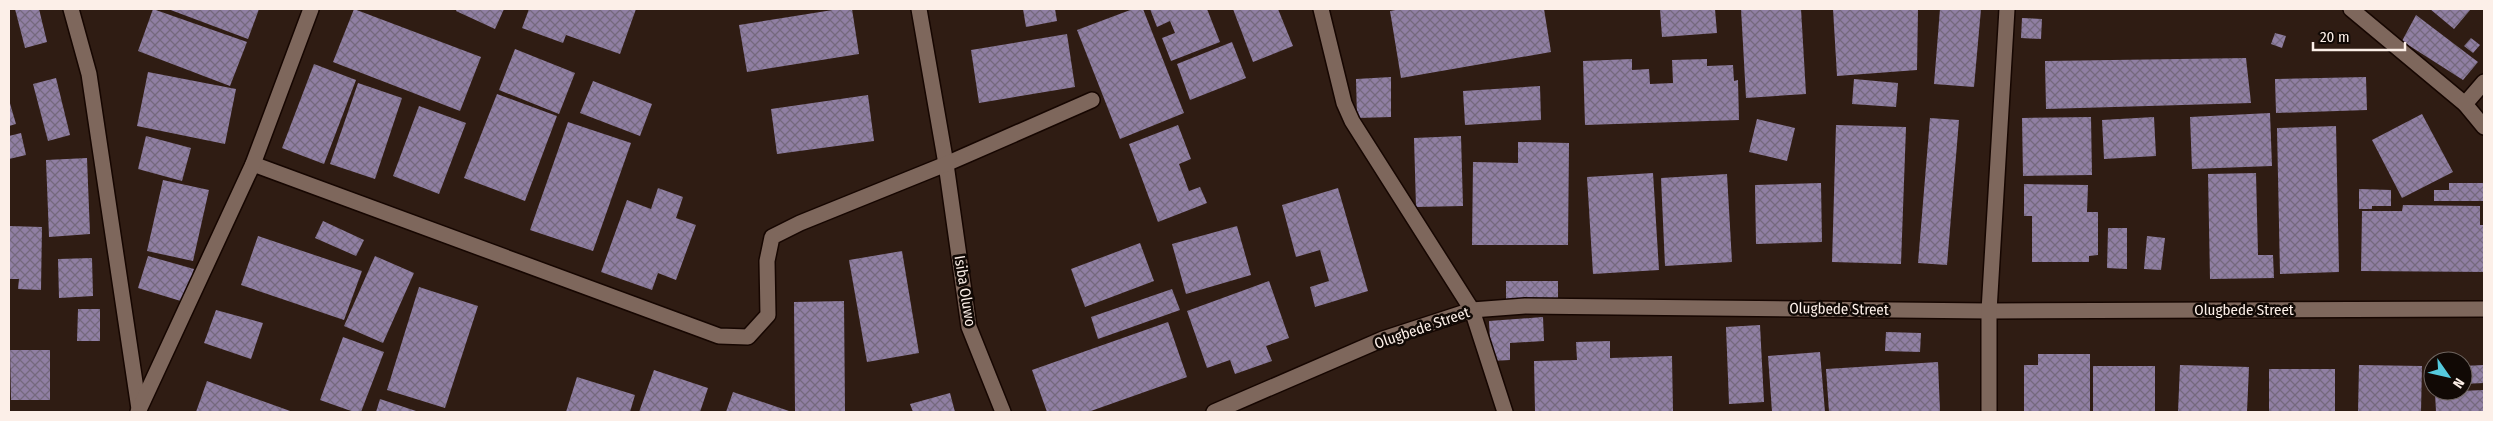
<svg xmlns="http://www.w3.org/2000/svg" width="2493" height="421" font-family="'Fira Sans Condensed',sans-serif">
  <defs>
    <pattern id="building-cross-hatch" width="8" height="8" patternUnits="userSpaceOnUse" patternTransform="scale(1.25)"><rect width="8" height="8" fill="#907fa3"/><path d="M0 0l8 8M0 8l8-8" fill="none" stroke="#75697e"/></pattern>
  </defs>
  <rect width="100%" height="100%" fill="#2f1c13"/>
  <g fill="url(#building-cross-hatch)">
    <polygon points="15,9 39,9 47,42 25,48"/>
    <polygon points="153,9 247,42 230,86 138,51"/>
    <polygon points="168,9 259,9 248,39"/>
    <polygon points="354,9 481,57 460,111 333,62"/>
    <polygon points="457,9 504,9 495,29 456,11"/>
    <polygon points="529,9 636,9 620,54 566,35 563,43 522,28"/>
    <polygon points="839,9 852,9 859,54 747,72 739,25"/>
    <polygon points="1023,9 1055,9 1057,21 1026,27"/>
    <polygon points="1133,9 1143,9 1184,113 1120,139 1077,30"/>
    <polygon points="1150,9 1207,9 1220,42 1171,61 1162,38 1175,33 1170,21 1157,27"/>
    <polygon points="1233,9 1278,9 1293,46 1253,62"/>
    <polygon points="1401,9 1544,9 1551,52 1401,78 1390,11"/>
    <polygon points="1660,9 1715,9 1717,33 1662,37"/>
    <polygon points="1741,9 1801,9 1806,94 1746,98"/>
    <polygon points="1833,9 1918,9 1917,70 1837,76"/>
    <polygon points="1940,9 1981,9 1974,87 1934,84"/>
    <polygon points="2430,9 2471,9 2454,29"/>
    <polygon points="2416,15 2478,62 2463,80 2402,41"/>
    <polygon points="2022,18 2042,19 2041,39 2021,38"/>
    <polygon points="2275,33 2286,36 2282,48 2271,44"/>
    <polygon points="1067,34 1075,87 979,103 971,50"/>
    <polygon points="2471,38 2480,45 2473,53 2464,46"/>
    <polygon points="1232,42 1246,78 1190,100 1177,64"/>
    <polygon points="515,49 575,73 559,114 499,90"/>
    <polygon points="2246,58 2251,103 2046,109 2045,61"/>
    <polygon points="1632,59 1632,70 1649,69 1650,84 1673,83 1672,60 1707,59 1707,66 1733,65 1734,81 1738,80 1739,120 1585,125 1583,61"/>
    <polygon points="314,64 356,80 324,164 282,148"/>
    <polygon points="148,72 236,89 225,144 137,126"/>
    <polygon points="1391,77 1391,117 1357,118 1356,79"/>
    <polygon points="2366,77 2367,110 2276,113 2275,79"/>
    <polygon points="56,78 70,135 48,141 33,84"/>
    <polygon points="1854,79 1898,83 1896,107 1852,104"/>
    <polygon points="593,81 652,104 640,136 580,113"/>
    <polygon points="358,83 402,98 375,179 330,164"/>
    <polygon points="1540,86 1541,120 1465,125 1463,91"/>
    <polygon points="497,94 557,116 525,201 464,178"/>
    <polygon points="868,95 874,141 777,154 771,109"/>
    <polygon points="9,100 16,124 9,126"/>
    <polygon points="419,106 466,123 439,194 393,176"/>
    <polygon points="2270,113 2272,166 2192,169 2190,117"/>
    <polygon points="2422,114 2453,172 2402,198 2372,140"/>
    <polygon points="2091,117 2092,175 2023,176 2022,118"/>
    <polygon points="2154,117 2156,156 2104,159 2102,120"/>
    <polygon points="1930,118 1959,120 1947,265 1918,263"/>
    <polygon points="1757,119 1795,128 1787,161 1749,152"/>
    <polygon points="568,122 631,143 593,251 530,230"/>
    <polygon points="1178,125 1191,159 1179,164 1189,191 1200,187 1207,203 1158,222 1129,144"/>
    <polygon points="1836,125 1906,127 1901,264 1832,262"/>
    <polygon points="2336,126 2339,272 2280,274 2277,128"/>
    <polygon points="21,133 26,155 9,159 9,136"/>
    <polygon points="146,136 191,148 182,181 138,169"/>
    <polygon points="1461,136 1463,206 1416,207 1414,138"/>
    <polygon points="1518,142 1569,143 1568,245 1472,245 1473,162 1518,163"/>
    <polygon points="87,158 90,234 49,237 46,160"/>
    <polygon points="1653,173 1659,270 1593,274 1587,177"/>
    <polygon points="2256,173 2258,255 2273,255 2274,278 2210,279 2208,174"/>
    <polygon points="1727,174 1732,262 1665,266 1661,178"/>
    <polygon points="163,180 209,190 193,261 147,251"/>
    <polygon points="1821,183 1822,242 1756,244 1755,185"/>
    <polygon points="2449,183 2484,183 2484,201 2434,201 2434,190 2449,190"/>
    <polygon points="2024,184 2088,185 2087,212 2098,212 2098,255 2089,256 2089,262 2032,262 2032,216 2024,216"/>
    <polygon points="658,188 683,197 676,218 696,225 676,280 658,273 652,290 601,272 627,200 651,209"/>
    <polygon points="1338,188 1368,291 1315,307 1310,287 1329,281 1320,250 1296,257 1282,205"/>
    <polygon points="2359,189 2391,190 2391,206 2372,206 2372,209 2359,209"/>
    <polygon points="2403,205 2480,206 2480,225 2484,225 2484,272 2361,271 2362,211 2402,211"/>
    <polygon points="323,221 364,240 356,256 315,238"/>
    <polygon points="9,226 42,227 41,290 18,289 19,279 9,279"/>
    <polygon points="1237,226 1251,275 1186,294 1172,244"/>
    <polygon points="2108,228 2127,228 2127,269 2107,268"/>
    <polygon points="258,236 362,271 344,320 241,285"/>
    <polygon points="2147,236 2165,238 2161,270 2144,269"/>
    <polygon points="1140,243 1154,281 1085,307 1071,269"/>
    <polygon points="902,251 919,353 867,362 849,260"/>
    <polygon points="148,256 194,269 184,302 138,288"/>
    <polygon points="375,256 414,273 383,343 344,326"/>
    <polygon points="92,258 93,296 59,298 58,259"/>
    <polygon points="1269,281 1289,338 1266,346 1272,361 1235,374 1230,360 1207,368 1187,311"/>
    <polygon points="1506,281 1558,281 1558,300 1506,301"/>
    <polygon points="419,287 478,306 445,408 387,390"/>
    <polygon points="1172,289 1180,310 1098,339 1091,317"/>
    <polygon points="844,301 845,412 795,412 794,302"/>
    <polygon points="78,309 100,309 100,341 77,341"/>
    <polygon points="216,310 263,323 251,359 204,343"/>
    <polygon points="1543,317 1544,341 1510,343 1510,360 1491,361 1489,321"/>
    <polygon points="1168,322 1187,377 1088,412 1047,412 1032,370"/>
    <polygon points="1760,325 1764,402 1729,404 1726,327"/>
    <polygon points="1886,332 1921,333 1920,352 1885,351"/>
    <polygon points="343,337 384,352 361,412 354,412 320,400"/>
    <polygon points="1610,341 1610,358 1672,356 1673,412 1535,412 1534,361 1577,360 1576,342"/>
    <polygon points="10,350 50,350 50,400 11,400"/>
    <polygon points="1820,352 1825,412 1772,412 1768,356"/>
    <polygon points="2038,354 2090,354 2090,412 2024,412 2024,365 2038,365"/>
    <polygon points="1938,362 1940,412 1829,412 1826,369"/>
    <polygon points="2180,365 2249,367 2247,412 2178,412"/>
    <polygon points="2359,365 2422,366 2421,412 2358,412"/>
    <polygon points="2484,365 2484,383 2463,384 2463,366"/>
    <rect x="2093" y="366" width="62" height="46"/>
    <rect x="2269" y="369" width="66" height="43"/>
    <polygon points="654,370 708,388 700,412 639,412"/>
    <polygon points="577,377 635,395 630,412 566,412"/>
    <polygon points="207,381 293,412 196,412"/>
    <polygon points="2484,390 2484,412 2436,412 2435,392"/>
    <polygon points="733,392 792,412 726,412"/>
    <polygon points="950,393 955,412 913,412 910,404"/>
    <polygon points="380,399 419,412 376,412"/>
  </g>
  <g fill="none" stroke-linecap="round" stroke-linejoin="round">
    <g stroke="#160601" stroke-width="18">
      <g id="street">
        <polyline points="71,9 89,74 139,409"/>
        <polyline points="919,9 946,164 969,327 1003,412"/>
        <polyline points="1321,9 1344,103 1352,121 1472,310 1505,412"/>
        <polyline points="2351,9 2465,104 2484,127"/>
        <polyline points="2465,104 2484,82"/>
        <polyline points="253,164 719,336 748,337 768,315 767,261 772,237 800,223 946,164 1092,100"/>
        <polyline points="138,412 253,164 311,9"/>
        <polyline points="1214,412 1383,339 1472,310 1525,306 1989,311 2484,309"/>
        <polyline points="1989,412 1989,311 2007,9"/>
      </g>
    </g>
    <use href="#street" stroke="#7e675c" stroke-width="15"/>
  </g>
  <g text-anchor="middle" dominant-baseline="central" stroke-width="5" stroke-linejoin="round" paint-order="stroke">
    <g font-size="15" fill="#fcefe8" stroke="#110905">
      <text transform="translate(965 291) rotate(81)">Isiba Oluwo</text>
      <text transform="translate(1839 309) rotate(1)">Olugbede Street</text>
      <text x="2244" y="310">Olugbede Street</text>
      <text transform="translate(1422 328) rotate(-19)">Olugbede Street</text>
    </g>
  </g>
  <rect width="2493" height="421" fill="none" stroke="#fcefe8" stroke-width="20"/>
  <g transform="translate(2448 376) rotate(124)"><circle r="24" fill="#110905" stroke="#6f6560"/>
  <path d="M0-4L9 19L0 12L-9 19Z" fill="#55cade"/>
  <text y="-8" font-size="14" font-weight="bold" text-anchor="middle" fill="#fcefe8">N</text>
  </g>
  <path d="M2313 42v8h92v-8" fill="none" stroke="#fcefe8" stroke-width="2.5"/>
  <text x="2320" y="42" font-size="15" fill="#fcefe8" stroke="#110905" stroke-width="4" paint-order="stroke">20 m</text>
</svg>
